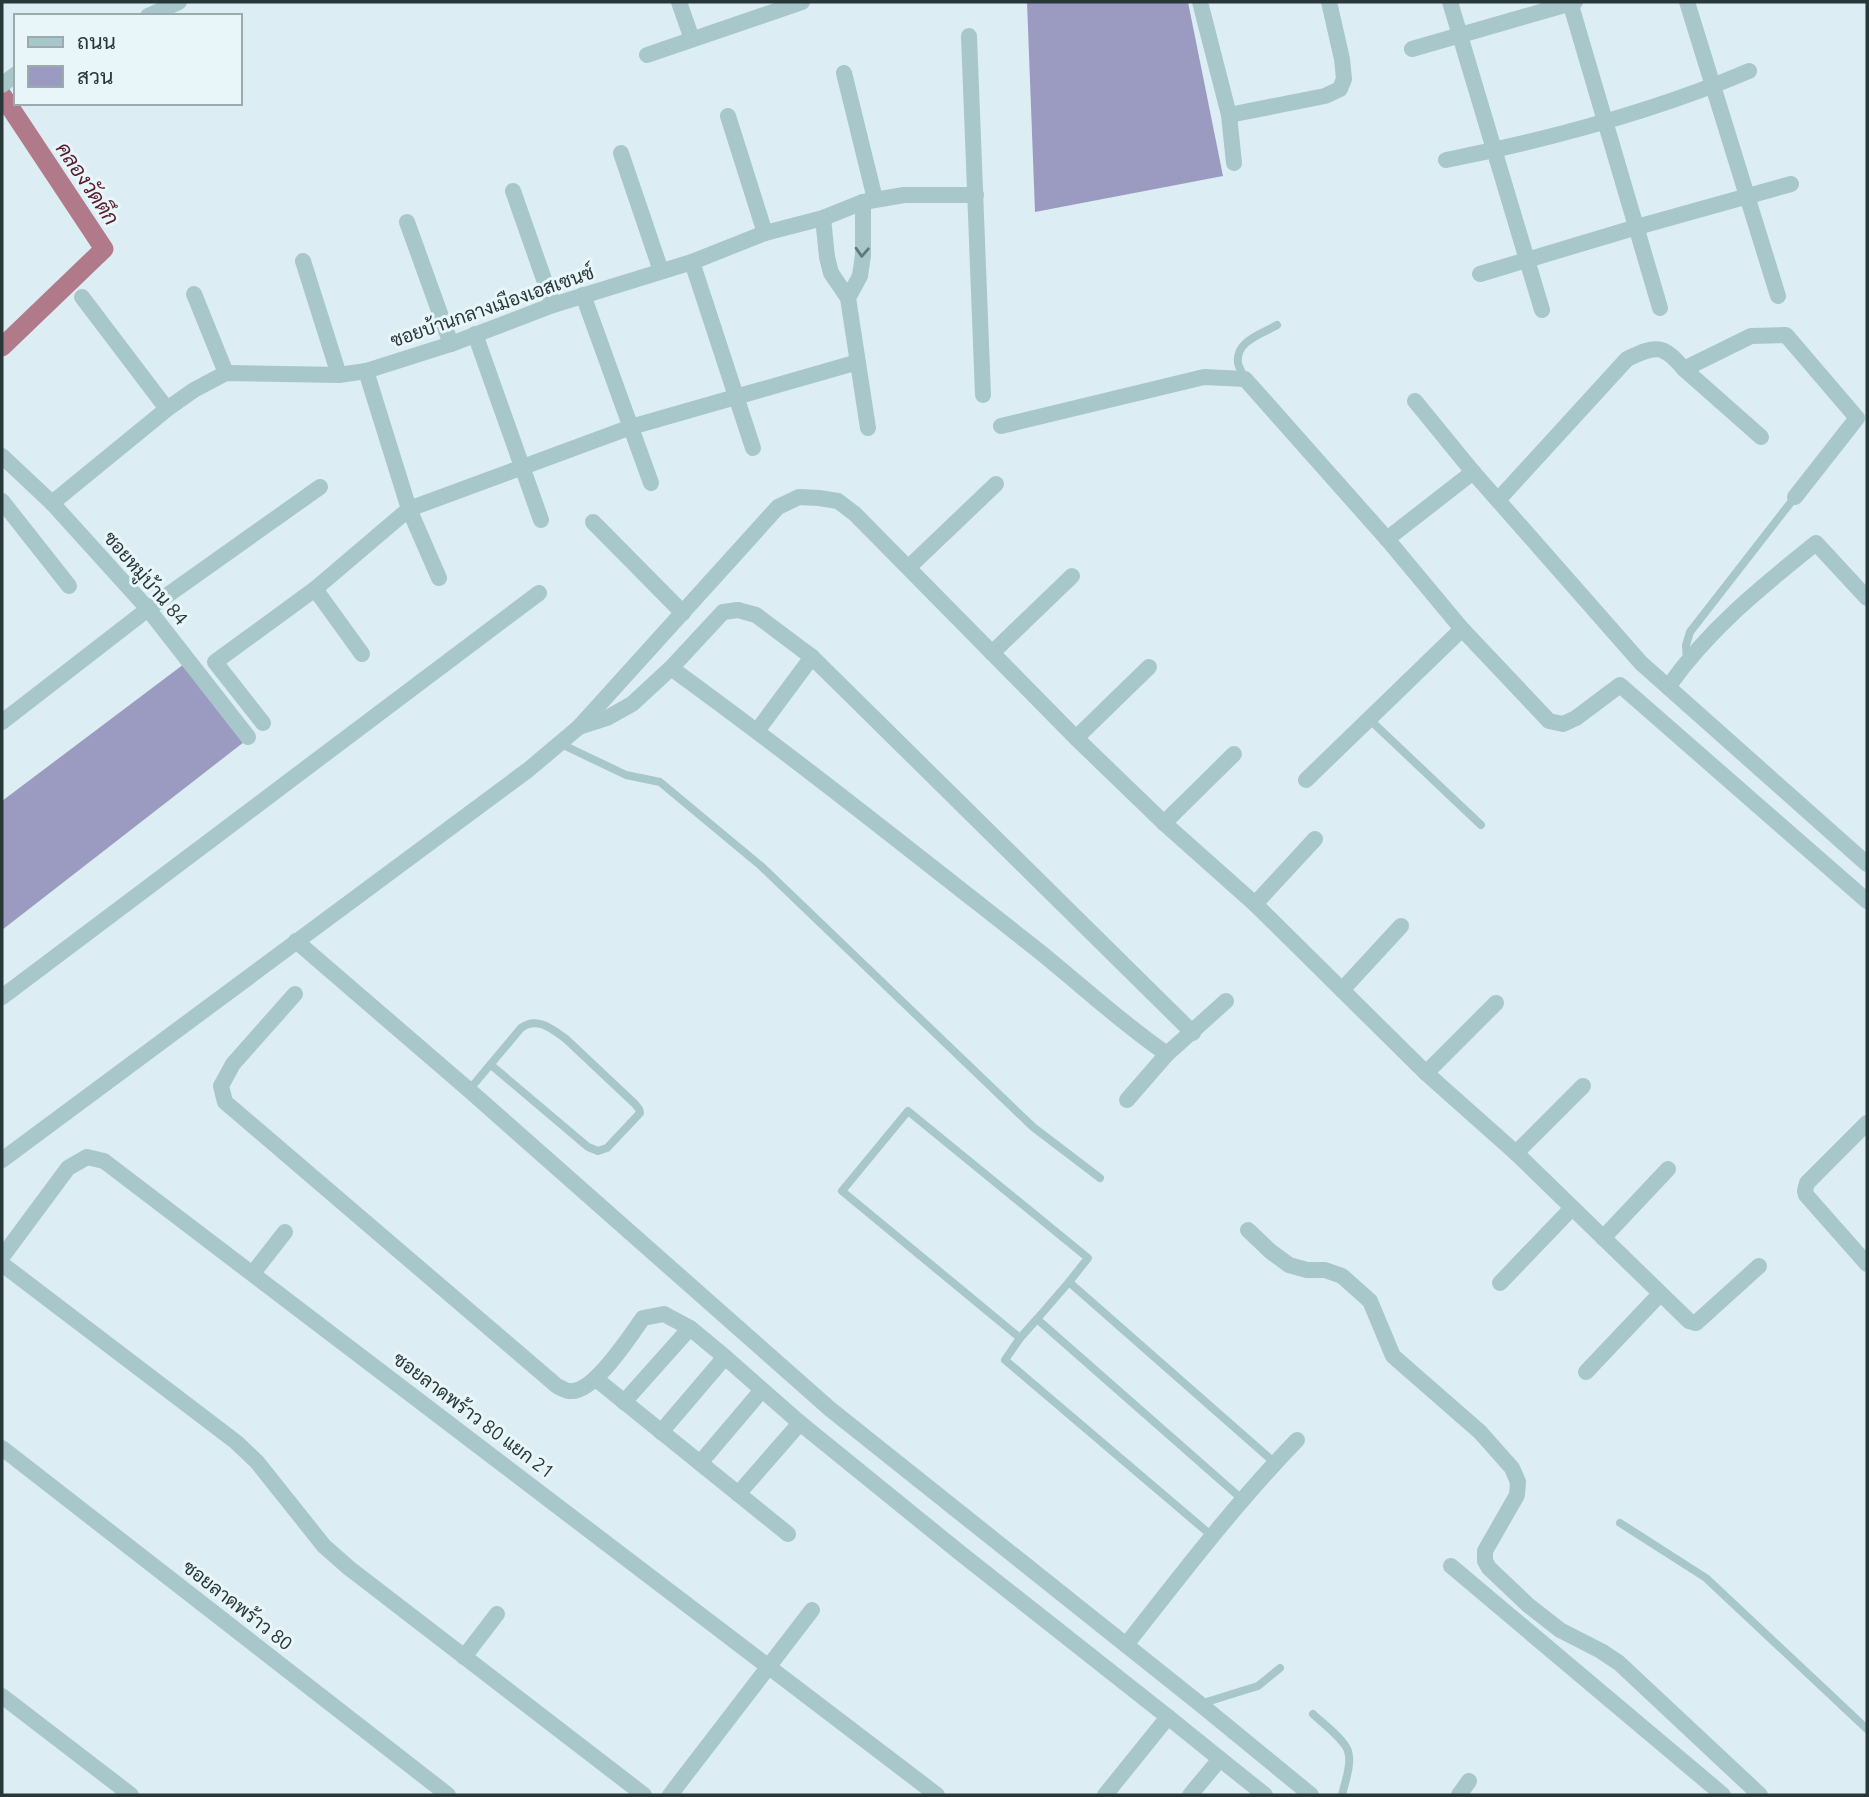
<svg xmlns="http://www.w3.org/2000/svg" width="1869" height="1797" font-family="Ubuntu,Sarabun,sans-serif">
  <rect width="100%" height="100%" fill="#dceef3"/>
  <g fill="#9b9bc2">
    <polygon points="1027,2 1188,2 1223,176 1035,212"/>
    <polygon points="192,658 253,735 2,930 2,801"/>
  </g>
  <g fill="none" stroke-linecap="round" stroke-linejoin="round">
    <polyline stroke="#b07a8a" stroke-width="19" points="2,95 104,249 2,347"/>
    <g stroke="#a7c7cb" stroke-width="8">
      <path d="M1245 379C1243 374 1239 368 1238 363 1235 341 1262 334 1277 325"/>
      <polyline points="1687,661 1686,645 1690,632 1795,497"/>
      <polyline points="1369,719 1481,825"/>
      <polyline points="559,743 626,775 660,782 761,866 1033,1127 1100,1178"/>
      <path d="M469 1090 521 1028C537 1016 552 1029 566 1039L635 1104 639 1109 640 1113 607 1148 598 1151 588 1147 491 1065"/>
      <polyline points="1037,1319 1069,1282"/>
      <polyline points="1020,1338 1037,1319 1243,1500"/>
      <polyline points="1620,1523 1706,1578 1867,1729"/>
      <polyline points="1212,1536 1005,1360 1020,1338 842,1191 908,1111 1088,1258 1069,1282 1275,1463"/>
      <polyline points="1200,1704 1258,1686 1280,1668"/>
      <path d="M1313 1714C1322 1723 1344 1739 1348 1751 1352 1764 1345 1782 1342 1795"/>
    </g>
    <g stroke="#a7c7cb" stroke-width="16">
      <polyline points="679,2 692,39"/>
      <polyline points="1200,2 1229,115 1234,163"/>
      <polyline points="1450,2 1542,310"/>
      <polyline points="1570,2 1660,308"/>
      <polyline points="1687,2 1778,296"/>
      <polyline points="148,16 179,2"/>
      <polyline points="969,36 983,395"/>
      <polyline points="1412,49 1575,2"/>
      <polyline points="647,55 802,2"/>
      <polyline points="844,73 875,199"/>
      <polyline points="2,85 16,74"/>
      <polyline points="1229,115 1325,96 1340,89 1344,79 1342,59 1329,2"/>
      <polyline points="728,116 765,233"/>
      <polyline points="621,153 661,271"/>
      <path d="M1446 160C1546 140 1655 111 1749 71"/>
      <polyline points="513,191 553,305"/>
      <polyline points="823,218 827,257 831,273 848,298 868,428"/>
      <polyline points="407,222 451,344"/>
      <polyline points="303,261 339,375"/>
      <polyline points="692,262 753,448"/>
      <polyline points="1480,274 1637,227 1791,184"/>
      <polyline points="194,294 226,373"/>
      <polyline points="583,295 651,483"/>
      <polyline points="82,297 167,409"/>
      <polyline points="848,298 860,276 863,255 863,202"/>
      <polyline points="475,334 541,520"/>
      <polyline points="1684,369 1751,336 1786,335 1857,418 1795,497"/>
      <polyline points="366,371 409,509 439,578"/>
      <polyline points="1415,401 1473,472 1641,663 1867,864"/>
      <polyline points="1001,426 1204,377 1245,379 1387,539 1462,629 1549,721 1563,724 1576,718 1620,685 1867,901"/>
      <polyline points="2,456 52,503 148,609 248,737"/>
      <path d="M1498 500 1627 359C1656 345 1663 344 1684 369L1761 437"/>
      <polyline points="2,501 69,586"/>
      <polyline points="52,503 167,409 194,390 226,373 339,375 366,371 451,344 553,305 692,262 765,233 823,218 863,202 904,195 976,195"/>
      <polyline points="593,522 683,613"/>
      <polyline points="1387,539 1473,472"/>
      <polyline points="909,567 996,484"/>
      <polyline points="315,589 362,654"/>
      <polyline points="992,653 1072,576"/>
      <path d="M671 668C795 758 914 853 1035 948 1079 983 1120 1022 1167 1054L1226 1001"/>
      <path d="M1668 687C1709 629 1761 587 1816 543L1867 598"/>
      <polyline points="2,722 148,609 320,487"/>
      <polyline points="263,723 215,662 315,589 409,509 631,427 858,362"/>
      <polyline points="579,727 607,718 632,704 671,668 723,612 738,610 756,615 812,657 1193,1033"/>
      <polyline points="757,731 812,657"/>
      <polyline points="1076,738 1149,667"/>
      <polyline points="1306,780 1462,629"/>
      <polyline points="1164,823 1234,754"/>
      <polyline points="1255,904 1315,839"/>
      <polyline points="296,941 469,1090 830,1409 1200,1704 1311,1795"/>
      <polyline points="1342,990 1401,926"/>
      <path d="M295 994 233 1064 221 1086 225 1102 557 1386C562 1388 567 1392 572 1391 595 1391 630 1336 643 1318L664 1314 690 1328 725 1357 800 1423 959 1552 1168 1717"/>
      <polyline points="2,997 539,593"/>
      <polyline points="1426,1073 1496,1003"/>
      <polyline points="1127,1100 1167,1054"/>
      <polyline points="1867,1123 1807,1183 1805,1191 1806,1195 1867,1264"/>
      <polyline points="1516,1153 1583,1086"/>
      <polyline points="2,1160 528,770 579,727 778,507 799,497 819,498 838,501 855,514 1076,738 1164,823 1255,904 1426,1073 1516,1153 1689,1321 1696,1323 1759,1266"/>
      <polyline points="1248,1230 1270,1251 1289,1265 1307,1270 1325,1270 1342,1276 1370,1301 1393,1356 1480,1432 1512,1468 1518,1482 1517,1495 1485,1551 1485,1561 1489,1568 1528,1605 1560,1630 1601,1651 1619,1663 1760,1795"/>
      <polyline points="1603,1238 1668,1169"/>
      <polyline points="2,1257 68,1168 87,1157 104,1161 937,1795"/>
      <polyline points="2,1264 236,1442 257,1462 324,1546 349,1568 644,1795"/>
      <polyline points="253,1273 285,1232"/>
      <polyline points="1500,1283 1572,1208"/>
      <polyline points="1586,1372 1660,1294"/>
      <polyline points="596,1379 788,1534"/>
      <polyline points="624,1402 690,1328"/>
      <polyline points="661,1432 725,1357"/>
      <polyline points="2,1448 448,1795"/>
      <polyline points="700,1463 762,1390"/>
      <polyline points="738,1494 800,1423"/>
      <polyline points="1451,1566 1723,1795"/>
      <path d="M1126 1645C1181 1575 1235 1504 1297 1440"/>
      <polyline points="464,1657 497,1614"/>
      <polyline points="2,1696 131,1795"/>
      <polyline points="670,1795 812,1610"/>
      <polyline points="1105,1795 1168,1717 1220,1759"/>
      <polyline points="1190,1795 1220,1759 1265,1795"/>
      <polyline points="1459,1795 1469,1781"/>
    </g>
  </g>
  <defs><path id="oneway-chevron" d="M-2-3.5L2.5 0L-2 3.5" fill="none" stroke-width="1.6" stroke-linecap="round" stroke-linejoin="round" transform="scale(1.75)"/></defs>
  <use stroke="#61787a" href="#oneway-chevron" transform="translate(862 252) rotate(93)"/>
  <g text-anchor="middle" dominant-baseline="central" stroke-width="6" stroke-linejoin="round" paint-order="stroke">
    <g font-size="19" fill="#283737" stroke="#e8f6fa">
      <text transform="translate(492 306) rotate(-19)">ซอยบ้านกลางเมืองเอสเซนซ์</text>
      <text transform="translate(146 578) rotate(49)">ซอยหมู่บ้าน 84</text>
      <text transform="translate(474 1415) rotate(37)">ซอยลาดพร้าว 80 แยก 21</text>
      <text transform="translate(238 1605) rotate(38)">ซอยลาดพร้าว 80</text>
    </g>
    <g font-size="21" font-style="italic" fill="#5a1c2d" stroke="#e8f6fa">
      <text transform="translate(88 183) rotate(56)">คลองวัดตึก</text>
    </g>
  </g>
  <rect width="1869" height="1797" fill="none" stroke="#283737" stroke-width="7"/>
  <rect x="14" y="14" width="228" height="91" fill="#e8f6fa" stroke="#9baaac" stroke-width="2"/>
  <rect x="28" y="37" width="35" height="10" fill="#a7c7cb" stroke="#9baaac" stroke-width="2"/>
  <text x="77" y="49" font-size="21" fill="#283737">ถนน</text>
  <rect x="28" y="66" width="35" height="21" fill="#9b9bc2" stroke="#9baaac" stroke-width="2"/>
  <text x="77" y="84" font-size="21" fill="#283737">สวน</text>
</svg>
